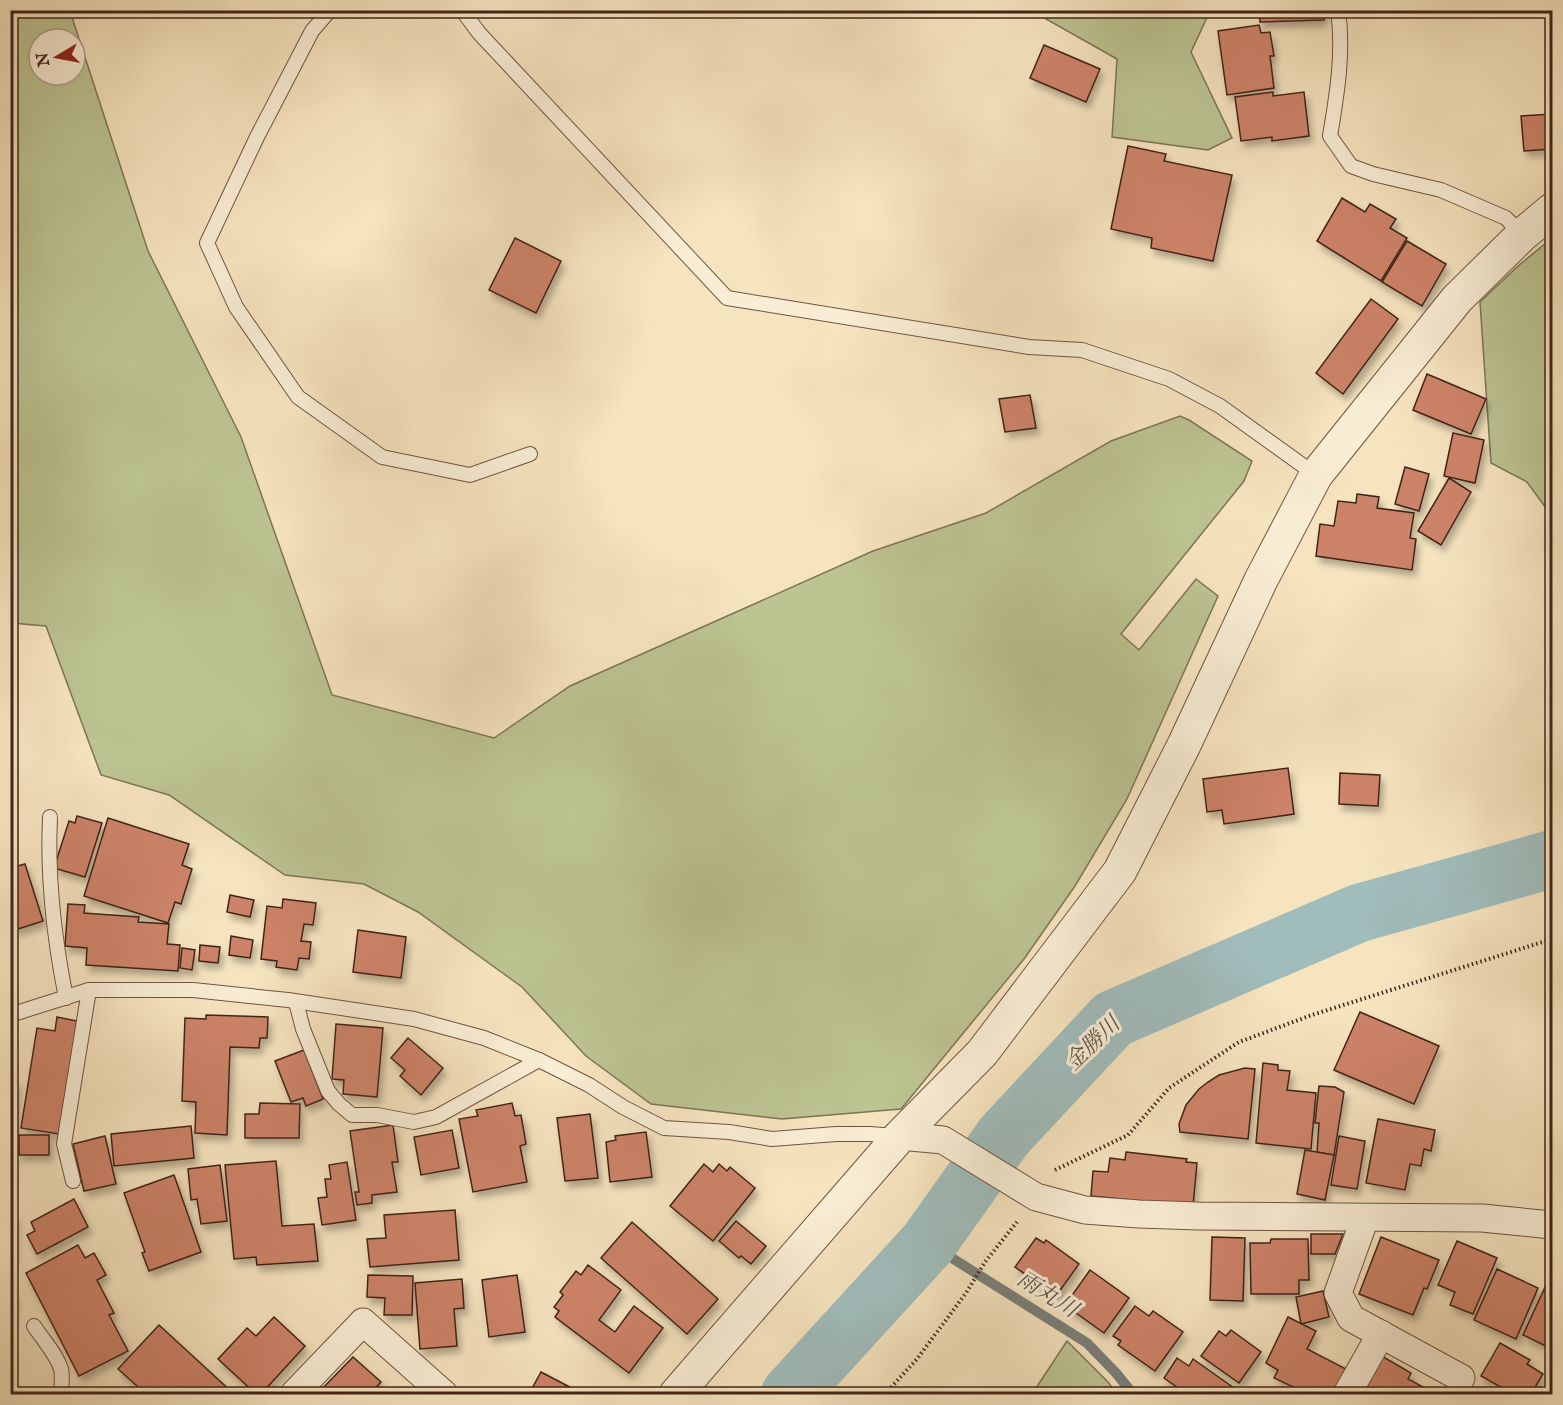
<svg xmlns="http://www.w3.org/2000/svg" width="1563" height="1405" font-family="'IM FELL English','Noto Serif JP',serif">
  <defs>
    <filter id="shadow"><feDropShadow dx="3.5" dy="6" stdDeviation="3" flood-color="#0004"/></filter>
  </defs>
  <rect width="100%" height="100%" fill="#f6e4bf"/>
  <filter id="stains"><feTurbulence type="fractalNoise" baseFrequency=".00333" numOctaves="4"/><feColorMatrix values="0 0 0 0 .2 0 0 0 0 .09 0 0 0 0 .02 0 0 0 .5 -.17"/></filter>
  <radialGradient id="worn" r=".72"><stop offset=".6" stop-color="#630" stop-opacity="0"/><stop offset="1" stop-color="#630" stop-opacity=".3"/></radialGradient>
  <g fill="#bcc492" stroke="#7f7456" stroke-width="1.5" fill-rule="evenodd">
    <path d="M10 11H70L148 251 241 437 332 695 494 738 570 686 873 551 986 513 1111 441 1180 416 1189 420 1252 461 1244 481 1121 634 1139 650 1196 579 1218 596 1127 799 1075 886 1024 959 901 1109 782 1119 651 1104 586 1056 522 987 418 912 364 884 285 875 169 795 101 775 46 626 11 623ZM39 39H75V75H39Z"/>
    <polygon points="1050,11 1210,11 1191,52 1232,138 1208,150 1112,137 1117,59 1046,19"/>
    <polygon points="1552,238 1552,520 1546,508 1527,482 1491,463 1480,302 1518,266"/>
    <polygon points="1067,1341 1108,1382 1117,1394 1032,1394"/>
  </g>
  <g fill="none" stroke-linecap="round" stroke-linejoin="round">
    <polyline stroke="#7a7f7a" stroke-width="10" points="928,1243 1087,1343 1116,1373 1133,1394"/>
    <polyline stroke="#a0bcbb" stroke-width="58" points="790,1394 928,1243 1004,1136 1113,1019 1359,913 1552,859"/>
  </g>
  <g fill="#cd8369" stroke="#422419" stroke-width="1.5" filter="url(#shadow)">
    <polygon points="1259,10 1324,10 1324,20 1260,22"/>
    <polygon points="1259,25 1261,33 1270,32 1274,56 1270,56 1274,88 1227,95 1218,31"/>
    <polygon points="1044,45 1100,69 1086,102 1030,78"/>
    <polygon points="1273,92 1273,96 1304,92 1309,136 1272,141 1272,137 1241,141 1235,97"/>
    <polygon points="1552,114 1552,149 1524,151 1521,116"/>
    <polygon points="1128,146 1166,154 1164,161 1232,175 1213,261 1151,248 1152,238 1111,229"/>
    <polygon points="1342,198 1365,212 1370,204 1396,219 1390,228 1407,238 1381,281 1317,241"/>
    <polygon points="515,238 561,261 536,313 489,290"/>
    <polygon points="1407,241 1446,264 1422,306 1382,282"/>
    <polygon points="1371,299 1398,319 1343,394 1316,373"/>
    <polygon points="1427,374 1486,399 1471,434 1413,410"/>
    <polygon points="1030,395 1036,428 1005,432 999,399"/>
    <polygon points="1453,433 1484,440 1475,483 1444,476"/>
    <polygon points="1405,467 1429,474 1419,511 1395,504"/>
    <polygon points="1449,478 1471,492 1441,545 1418,531"/>
    <polygon points="1357,494 1379,497 1377,508 1414,513 1410,538 1416,539 1412,570 1316,556 1320,524 1334,526 1338,501 1356,503"/>
    <polygon points="1288,768 1294,814 1224,824 1222,810 1207,812 1203,779"/>
    <polygon points="1340,773 1380,775 1378,806 1339,804"/>
    <polygon points="77,816 102,823 85,877 54,868 69,821 75,823"/>
    <polygon points="108,818 189,844 182,865 192,869 181,904 175,902 168,923 84,896"/>
    <polygon points="25,864 43,921 15,930 13,923 10,924 10,868"/>
    <polygon points="230,895 254,900 250,917 227,912"/>
    <polygon points="283,899 316,903 313,925 304,924 301,941 311,942 309,959 299,958 297,970 276,967 277,961 261,959 267,906 282,908"/>
    <polygon points="68,904 85,905 84,913 139,917 138,922 169,924 167,944 180,945 178,971 86,965 87,948 65,946"/>
    <polygon points="358,930 406,937 401,978 353,972"/>
    <polygon points="231,936 253,940 250,958 229,955"/>
    <polygon points="200,945 220,947 218,963 199,961"/>
    <polygon points="182,948 195,950 192,970 180,968"/>
    <polygon points="1360,1012 1439,1046 1414,1104 1334,1070"/>
    <polygon points="206,1015 268,1017 267,1038 260,1038 259,1048 230,1047 227,1135 195,1133 196,1102 182,1101 185,1018 206,1019"/>
    <polygon points="57,1017 77,1021 59,1134 21,1128 37,1028 55,1031"/>
    <polygon points="336,1024 383,1028 377,1097 343,1094 344,1080 332,1079"/>
    <polygon points="408,1038 443,1068 421,1095 400,1076 405,1070 391,1058"/>
    <polygon points="304,1050 323,1099 306,1106 303,1098 291,1102 275,1061"/>
    <polygon points="1263,1063 1278,1065 1278,1070 1290,1071 1287,1090 1316,1093 1311,1149 1256,1143"/>
    <polygon points="1245,1068 1255,1069 1248,1139 1180,1132 1179,1124 1186,1105 1199,1089 1208,1082 1219,1075"/>
    <polygon points="10,1081 17,1082 15,1133 10,1133"/>
    <polygon points="1319,1086 1335,1087 1344,1092 1334,1155 1317,1152 1319,1123 1315,1123"/>
    <polygon points="260,1103 300,1104 299,1138 245,1138 245,1114 259,1114"/>
    <polygon points="512,1103 515,1116 521,1115 526,1144 520,1146 527,1182 473,1192 459,1119 478,1116 476,1110"/>
    <polygon points="590,1114 598,1178 565,1181 557,1118"/>
    <polygon points="1378,1119 1435,1130 1431,1151 1424,1149 1421,1166 1410,1164 1405,1190 1366,1183"/>
    <polygon points="393,1125 398,1162 392,1162 397,1192 372,1195 372,1203 357,1205 355,1192 359,1192 350,1131"/>
    <polygon points="191,1126 194,1158 114,1166 111,1134"/>
    <polygon points="452,1130 459,1168 421,1175 414,1137"/>
    <polygon points="646,1132 652,1177 610,1182 606,1142 616,1140 615,1136"/>
    <rect x="19" y="1135" width="30" height="20"/>
    <polygon points="10,1136 13,1136 12,1179 10,1179"/>
    <polygon points="105,1136 116,1184 84,1191 73,1144"/>
    <polygon points="1339,1136 1365,1141 1357,1189 1331,1185"/>
    <polygon points="1305,1150 1334,1155 1325,1200 1297,1194"/>
    <polygon points="1126,1152 1187,1159 1186,1162 1197,1163 1193,1206 1091,1196 1093,1171 1108,1172 1110,1158 1125,1160"/>
    <polygon points="276,1161 282,1226 314,1224 318,1261 257,1265 256,1257 234,1259 225,1165"/>
    <polygon points="347,1162 356,1220 322,1225 318,1198 327,1197 325,1179 331,1179 329,1165"/>
    <polygon points="704,1164 713,1172 719,1164 727,1171 730,1167 755,1188 713,1241 670,1206"/>
    <polygon points="220,1165 227,1221 201,1224 197,1199 191,1200 188,1169"/>
    <polygon points="174,1175 201,1252 149,1271 142,1253 145,1252 124,1193"/>
    <polygon points="74,1199 88,1227 37,1254 27,1235 35,1231 31,1222"/>
    <polygon points="455,1210 459,1260 370,1267 367,1239 386,1238 384,1215"/>
    <polygon points="10,1215 15,1215 14,1257 10,1257"/>
    <polygon points="736,1221 766,1246 751,1264 741,1256 739,1258 719,1241"/>
    <polygon points="632,1222 718,1299 687,1334 601,1258"/>
    <polygon points="1311,1234 1343,1234 1335,1254 1311,1254"/>
    <polygon points="1212,1237 1245,1238 1243,1301 1210,1300"/>
    <polygon points="1381,1237 1439,1260 1427,1289 1424,1288 1413,1315 1359,1294"/>
    <polygon points="1036,1238 1044,1243 1046,1240 1079,1264 1056,1296 1015,1267"/>
    <polygon points="1271,1239 1308,1239 1309,1280 1299,1280 1299,1294 1251,1294 1250,1243 1270,1243"/>
    <polygon points="1457,1241 1497,1258 1473,1314 1450,1305 1455,1292 1438,1285"/>
    <polygon points="78,1245 85,1258 94,1253 106,1275 97,1280 114,1313 109,1315 128,1351 79,1376 26,1273"/>
    <polygon points="588,1265 621,1290 599,1320 615,1332 634,1306 663,1328 629,1373 555,1317 559,1311 554,1307 563,1295 560,1292 576,1271 581,1275"/>
    <polygon points="1497,1269 1538,1288 1516,1339 1474,1320"/>
    <polygon points="1090,1270 1129,1298 1104,1333 1065,1305"/>
    <polygon points="1552,1272 1552,1349 1523,1335"/>
    <polygon points="368,1275 413,1276 412,1315 384,1315 385,1298 367,1297"/>
    <polygon points="517,1275 525,1332 489,1337 482,1280"/>
    <polygon points="462,1279 464,1308 454,1309 457,1346 420,1349 415,1283"/>
    <polygon points="10,1289 15,1300 10,1321"/>
    <polygon points="1323,1291 1329,1317 1301,1324 1296,1297"/>
    <polygon points="1135,1306 1149,1316 1153,1311 1183,1332 1155,1371 1118,1345 1121,1341 1113,1336"/>
    <polygon points="274,1317 305,1346 261,1394 256,1394 218,1359 247,1328 256,1336"/>
    <polygon points="1288,1317 1316,1331 1307,1349 1346,1369 1333,1394 1308,1394 1274,1378 1278,1370 1266,1363"/>
    <polygon points="159,1325 234,1394 146,1394 118,1369"/>
    <polygon points="1231,1330 1261,1352 1239,1383 1201,1356 1219,1331 1226,1336"/>
    <polygon points="1500,1343 1530,1360 1527,1364 1543,1374 1531,1394 1513,1394 1481,1376"/>
    <polygon points="1380,1355 1411,1373 1408,1379 1436,1394 1357,1394"/>
    <polygon points="353,1357 381,1382 370,1394 317,1394"/>
    <polygon points="1177,1358 1189,1366 1193,1359 1234,1388 1230,1394 1187,1394 1164,1378"/>
    <polygon points="541,1372 583,1394 529,1394"/>
  </g>
  <g fill="none" stroke-linecap="round" stroke-linejoin="round">
    <g stroke="#6f5442" stroke-width="16">
      <g id="service">
        <polyline points="330,10 312,31 257,137 207,243 236,307 298,397 382,457 470,475 530,454"/>
        <polyline points="462,10 479,33 727,298 1029,347 1082,350 1169,379 1220,406 1316,475"/>
        <path d="M1338 10C1344 53 1337 94 1330 136L1351 166 1373 174 1441 190 1506 218 1522 235"/>
        <path d="M50 817C47 878 54 938 66 998"/>
        <polyline points="296,1002 303,1029 328,1091 339,1104 352,1115 377,1115 414,1122 436,1117 539,1060"/>
        <polyline points="10,1015 89,990 193,990 288,1000 414,1019 484,1038 539,1060 589,1085 623,1107 664,1128 729,1132 772,1139 836,1134 870,1134 895,1136"/>
        <polyline points="73,1181 64,1144 89,990"/>
        <path d="M34 1326C43 1340 56 1353 61 1369 63 1377 61 1387 61 1394"/>
      </g>
    </g>
    <g stroke="#6f5442" stroke-width="29">
      <g id="minor">
        <polyline points="900,1136 943,1140 1036,1197 1085,1210 1139,1214 1198,1216 1482,1218 1552,1225"/>
        <polyline points="1365,1218 1338,1293 1351,1318 1461,1378"/>
        <polyline points="294,1394 363,1322 444,1394"/>
        <polyline points="1347,1394 1381,1334"/>
      </g>
    </g>
    <g stroke="#6f5442" stroke-width="35">
      <polyline id="tertiary" points="676,1394 900,1136 982,1053 1120,871 1184,745 1261,580 1316,475 1457,299 1522,235 1552,210"/>
    </g>
    <g stroke="#422419" stroke-width="4" stroke-dasharray="1.5 3" stroke-linecap="butt">
      <polyline points="1055,1170 1128,1135 1169,1088 1239,1042 1312,1015 1552,939"/>
      <polyline points="885,1394 917,1359 966,1293 985,1262 1017,1222"/>
    </g>
    <use href="#service" stroke="#f9edd5" stroke-width="14"/>
    <use href="#minor" stroke="#f9edd5" stroke-width="27"/>
    <use href="#tertiary" stroke="#f9edd5" stroke-width="33"/>
  </g>
  <g text-anchor="middle" dominant-baseline="central" stroke-width="6" stroke-linejoin="round" paint-order="stroke">
    <g font-size="22" font-style="italic" fill="#5e524a" stroke="#f9edd5">
      <text transform="translate(1093 1044) rotate(-44)">金勝川</text>
      <text transform="translate(1047 1295) rotate(32)">雨丸川</text>
    </g>
  </g>
  <rect width="1563" height="1405" fill="none" stroke="#f6e4bf" stroke-width="36"/>
  <rect x="12" y="12" width="1539" height="1381" fill="none" stroke="#422419" stroke-width="3"/>
  <rect x="18" y="18" width="1527" height="1369" fill="none" stroke="#422419" stroke-width="1.5"/>
  <g transform="translate(57 57) rotate(260)"><circle r="28" fill="#f9edd5" stroke="#b09d8a" stroke-width="1.5"/>
  <path d="M0-4.5L10 22L0 15L-10 22Z" fill="#8f2418"/>
  <text y="-9" font-size="16" font-weight="bold" text-anchor="middle" fill="#422419">N</text>
  </g>
  <rect width="100%" height="100%" filter="url(#stains)"/>
  <rect width="100%" height="100%" fill="url(#worn)"/>
</svg>
